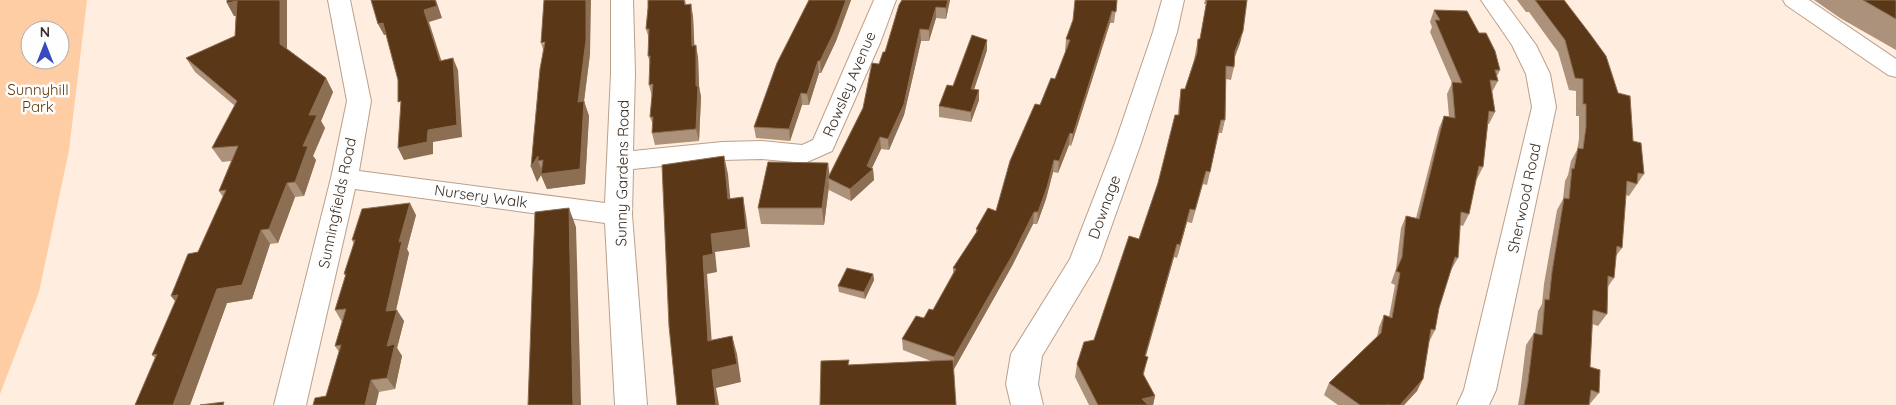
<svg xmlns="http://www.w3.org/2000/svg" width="1896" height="405" font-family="Quicksand,sans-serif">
  <rect width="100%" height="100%" fill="#ffeddf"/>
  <path fill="#fecda4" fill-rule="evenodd" d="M0 0H87L69 150 39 292 0 394ZM30 30H60V60H30Z"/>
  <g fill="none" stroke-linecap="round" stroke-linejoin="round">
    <g stroke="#bba08a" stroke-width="2">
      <g id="minor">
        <polygon points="328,0 350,0 371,101 359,171 605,203 611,73 611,0 633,0 635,73 633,151 722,142 762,141 802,145 813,140 874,0 896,0 880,43 832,151 805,163 762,159 722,160 633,169 632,215 647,405 615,405 605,223 355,189 306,405 274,405 331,178 347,101"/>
        <polygon points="1162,0 1184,0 1177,32 1141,143 1099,261 1042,356 1038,384 1043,405 1011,405 1006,384 1011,354 1070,259 1115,143 1153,32"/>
        <polygon points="1481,0 1503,0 1536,45 1550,74 1556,107 1496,390 1489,405 1457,405 1464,390 1532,107 1526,74 1512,45"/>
        <polygon points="1783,0 1809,0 1896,59 1896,77 1888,75 1786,5"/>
      </g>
    </g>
    <use href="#minor" fill="#fff" fill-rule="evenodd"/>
  </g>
  <g fill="#ac927a">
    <polygon points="648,0 685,0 686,4 693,16 694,46 698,57 699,86 701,97 699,141 655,145 652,133 653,125 650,117 652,97 649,85 650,63 648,56 649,39 646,29 648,8"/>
    <polygon points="809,0 851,0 836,41 821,73 819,73 809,105 802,105 790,141 756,138 754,127"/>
    <polygon points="902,0 950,0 946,19 936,18 929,41 921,41 904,115 889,150 881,149 872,168 873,169 874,180 851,201 829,190 829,186 824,225 761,224 758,208 828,163 829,175 863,108 879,64 885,52"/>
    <polygon points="1117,0 1114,23 1110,23 1071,146 1069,145 1058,173 1053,172 1046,199 1037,224 1033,224 1012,266 954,369 849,365 931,361 903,350 902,339 933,310 953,273 953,268 976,233 976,229 996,211 1040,105 1055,79 1066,51 1065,51 1066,39"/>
    <polygon points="1205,0 1247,0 1240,43 1235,56 1234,67 1231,80 1226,79 1225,120 1222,133 1219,133 1207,185 1203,184 1192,223 1187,222 1177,258 1174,257 1146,356 1144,375 1155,396 1153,405 1089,405 1075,377 1077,364 1094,340 1139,239 1158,183 1178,115 1179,102 1181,89 1185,89 1194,60 1198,39 1200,39 1206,4 1204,4"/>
    <polygon points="1517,0 1564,0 1633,141 1644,174 1629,196 1626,195 1622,248 1616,256 1614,278 1607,288 1607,314 1598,326 1592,324 1590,367 1599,393 1589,405 1518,405 1520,394 1526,345 1534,333 1535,333 1538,311 1542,304 1544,284 1557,210 1563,199 1565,181 1568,175 1571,161 1577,150 1579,139 1579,116 1576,116 1576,91 1569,90 1558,52 1529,12 1526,12"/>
    <polygon points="1814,0 1896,0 1896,50 1840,18"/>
    <polygon points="227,3 326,78 333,92 321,121 325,128 313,156 316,160 304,196 295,197 278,243 270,244 252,299 227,303 190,405 135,405 155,358 152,355 223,197 219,191 231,161 222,162 212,148 235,106 195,72 186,58 235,36 236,16 234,16"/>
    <polygon points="1434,10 1500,70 1497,76 1498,81 1492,92 1495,112 1489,124 1488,124 1483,167 1477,179 1476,179 1469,214 1463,226 1460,225 1458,258 1451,270 1439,308 1435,330 1429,342 1417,391 1404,405 1338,405 1324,395 1329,383 1377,337 1379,327 1384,315 1389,317 1395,285 1391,283 1396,269 1401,228 1406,216 1416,218 1439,128 1444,116 1449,117 1447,94 1452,83 1430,32 1432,27 1430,22"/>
    <polygon points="541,43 590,54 584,101 589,116 585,184 547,189 541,175 537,182 543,49"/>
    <polygon points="987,50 974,89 979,90 979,100 971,122 939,117 939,106 953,86"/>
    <polygon points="416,215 407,249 409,253 396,310 404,321 397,348 402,356 395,389 379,392 326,396 339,352 335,346 342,322 335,310 346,277 344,274 354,244 352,240"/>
    <polygon points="873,274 874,280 865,299 839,292 838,286"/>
  </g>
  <g fill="#8c6e52">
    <polygon points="280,0 287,0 287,57 280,44"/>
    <polygon points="435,0 436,0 442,18 429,22 445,72 440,61 424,10"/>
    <polygon points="586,0 591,0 590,54 584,101 589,116 585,184 547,189 541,175 537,182 531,167 538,156 538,161 543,173"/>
    <polygon points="846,0 851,0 836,41 821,73 820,61"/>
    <polygon points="948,0 950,0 946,19 946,8"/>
    <polygon points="237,1 244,14 234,16 227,3"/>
    <polygon points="691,4 693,16 695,58 692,46"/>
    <polygon points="936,7 936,18 929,41 929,30"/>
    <polygon points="1112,11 1110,23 1071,146 1073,134"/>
    <polygon points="383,23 388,34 384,35 378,24"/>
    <polygon points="920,29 921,41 904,115 889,150 888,139"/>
    <polygon points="1243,31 1240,43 1232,64 1235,51"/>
    <polygon points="987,40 987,50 971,99 971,89"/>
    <polygon points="696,45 698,57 699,86 701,97 699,141 696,129"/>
    <polygon points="453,58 458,70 462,137 433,142 433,154 404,160 398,148 428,130"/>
    <polygon points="818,61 819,73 809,105 807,94"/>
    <polygon points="326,78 333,92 321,121 325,128 313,156 316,160 304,196 295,182 309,115"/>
    <polygon points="979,90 979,100 971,122 971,112"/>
    <polygon points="801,93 802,105 790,141 789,129"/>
    <polygon points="1070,133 1069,145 1058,173 1059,161"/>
    <polygon points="880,137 881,149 871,170 873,169 874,180 851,201 850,189 867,166"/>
    <polygon points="724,156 728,174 732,217 728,199"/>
    <polygon points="1054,160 1053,172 1046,199 1037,224 1038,212"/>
    <polygon points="828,163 830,179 828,178 829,186 824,225 822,208"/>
    <polygon points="287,183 295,197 278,243 269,229"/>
    <polygon points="743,197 746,215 750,247 715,252 717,272 707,274 713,359 708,341 703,256 711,234"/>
    <polygon points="410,203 416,215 407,249 409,253 393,323 386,311 399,242"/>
    <polygon points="569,208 576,227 581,405 573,405"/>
    <polygon points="1190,209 1187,222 1177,258 1180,245"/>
    <polygon points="1034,212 1033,224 1012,266 954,369 954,357"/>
    <polygon points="261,230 270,244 252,299 227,303 190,405 173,405 217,289"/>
    <polygon points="1177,244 1174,257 1142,368 1145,356"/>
    <polygon points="873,274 874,280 865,299 864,292"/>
    <polygon points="178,295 182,310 171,296"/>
    <polygon points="397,310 404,321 397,348 402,356 395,389 387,378 387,346"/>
    <polygon points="732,336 737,354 741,382 716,388 719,405 716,405 712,370"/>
    <polygon points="1423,379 1417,391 1404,405 1400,405"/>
    <polygon points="371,380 379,392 376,405 365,405"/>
    <polygon points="1155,396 1153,405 1141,405 1142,399"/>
  </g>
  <g fill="#5a3716" stroke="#8c6e52">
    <polygon points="227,0 280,0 280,44 326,78 309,115 317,115 303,146 308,146 295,182 287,183 269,229 261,230 242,285 217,289 173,405 135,405 157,354 152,355 178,295 171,296 188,254 198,252 226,190 219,191 238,146 212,148 237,101 186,58 235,36 237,1 227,3"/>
    <polygon points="371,0 435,0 437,6 424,10 440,61 453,58 457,125 428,130 427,142 398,148 401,101 398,102 398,80 383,23 378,24"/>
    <polygon points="544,0 586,0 586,40 578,102 584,101 580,169 541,174 543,160 538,161 538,156 531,167 540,69 545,42 541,43"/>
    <polygon points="648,0 684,0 685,5 691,4 692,46 696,45 696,86 698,86 696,129 652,133 653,117 650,117 653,84 649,85 650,56 648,56 649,29 646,29 648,8"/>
    <polygon points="809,0 846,0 835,30 820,61 818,61 807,94 801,93 789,129 754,127 777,63"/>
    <polygon points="902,0 948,0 946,8 936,7 929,30 920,29 904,104 888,139 880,137 867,166 873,169 850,189 828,178 863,108 872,63 879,64 883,52 885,52 899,5"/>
    <polygon points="1075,0 1117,0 1116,12 1112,11 1073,134 1070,133 1059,161 1054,160 1047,187 1038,212 1034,212 1013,254 954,357 902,339 916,316 924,318 929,309 933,310 956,269 953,268 978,230 976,229 988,208 996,211 1010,161 1035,104 1040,105 1051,78 1055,79 1070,40 1066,39 1073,20"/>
    <polygon points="1207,0 1247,0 1243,31 1235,51 1234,67 1226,66 1225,120 1221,120 1210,172 1206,171 1195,210 1190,209 1180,245 1177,244 1145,356 1148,357 1143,374 1155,396 1142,399 1148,405 1098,405 1077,364 1084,342 1094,340 1129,236 1139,239 1158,183 1175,115 1179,115 1181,89 1185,89 1197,53 1198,39 1200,39"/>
    <polygon points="1535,0 1564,0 1590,34 1606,56 1618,93 1630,96 1633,141 1641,143 1644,174 1638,173 1637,184 1627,181 1622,248 1617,246 1614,278 1608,276 1607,314 1593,310 1590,367 1600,370 1599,393 1591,390 1589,405 1524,405 1528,382 1534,333 1542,335 1545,299 1549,300 1552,272 1564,198 1569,199 1572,168 1574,169 1578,148 1583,149 1586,127 1586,104 1583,104 1583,79 1575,78 1565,40"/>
    <polygon points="1863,0 1896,0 1896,19"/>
    <polygon points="1434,10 1467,11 1479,33 1486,33 1495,51 1500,70 1495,70 1498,81 1490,80 1495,112 1489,111 1483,167 1479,166 1469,214 1461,212 1458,258 1455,257 1439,308 1435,330 1431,329 1423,379 1400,405 1389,405 1388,404 1388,405 1360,405 1329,383 1381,333 1384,315 1392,318 1400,273 1396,271 1402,257 1406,216 1419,219 1444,116 1455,118 1452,82 1462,83 1435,20 1440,20"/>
    <polygon points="972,35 987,40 971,89 979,90 971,112 939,106 947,85 953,86"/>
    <polygon points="724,156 728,199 743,197 746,229 711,234 713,254 703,256 708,341 732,336 737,364 712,370 716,405 677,405 669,326 662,165"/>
    <polygon points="768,162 828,163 822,208 758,208"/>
    <polygon points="410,203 399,242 402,241 386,311 397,310 387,346 395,344 387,378 371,380 365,405 313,405 315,398 326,396 341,345 335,346 346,309 335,310 346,274 344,274 355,240 352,240 362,209"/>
    <polygon points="569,208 573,405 528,405 535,212"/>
    <polygon points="847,268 873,274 864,292 838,286"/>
    <polygon points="849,360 848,365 953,360 956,405 820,405 821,361"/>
    <polygon points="224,402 223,405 200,405"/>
  </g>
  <g text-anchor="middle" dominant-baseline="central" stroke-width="5" stroke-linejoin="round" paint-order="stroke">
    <g font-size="15" fill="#392e25" stroke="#fefefe">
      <text transform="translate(849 84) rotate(-67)">Rowsley Avenue</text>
      <text transform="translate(622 173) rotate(-89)">Sunny Gardens Road</text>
      <text transform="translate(481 196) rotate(8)">Nursery Walk</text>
      <text transform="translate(1524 198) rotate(-78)">Sherwood Road</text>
      <text transform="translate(337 203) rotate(-78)">Sunningfields Road</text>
      <text transform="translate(1104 207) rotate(-70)">Downage</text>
    </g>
    <g font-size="15" fill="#643706" stroke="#fefefe">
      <text x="38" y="89">Sunnyhill<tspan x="38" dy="17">Park</tspan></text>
    </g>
  </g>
  <g transform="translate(45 45)"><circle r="24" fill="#fefefe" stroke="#afaba7"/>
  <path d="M0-4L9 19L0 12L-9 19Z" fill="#384abd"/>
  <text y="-8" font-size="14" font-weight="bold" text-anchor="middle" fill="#392e25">N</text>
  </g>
</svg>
